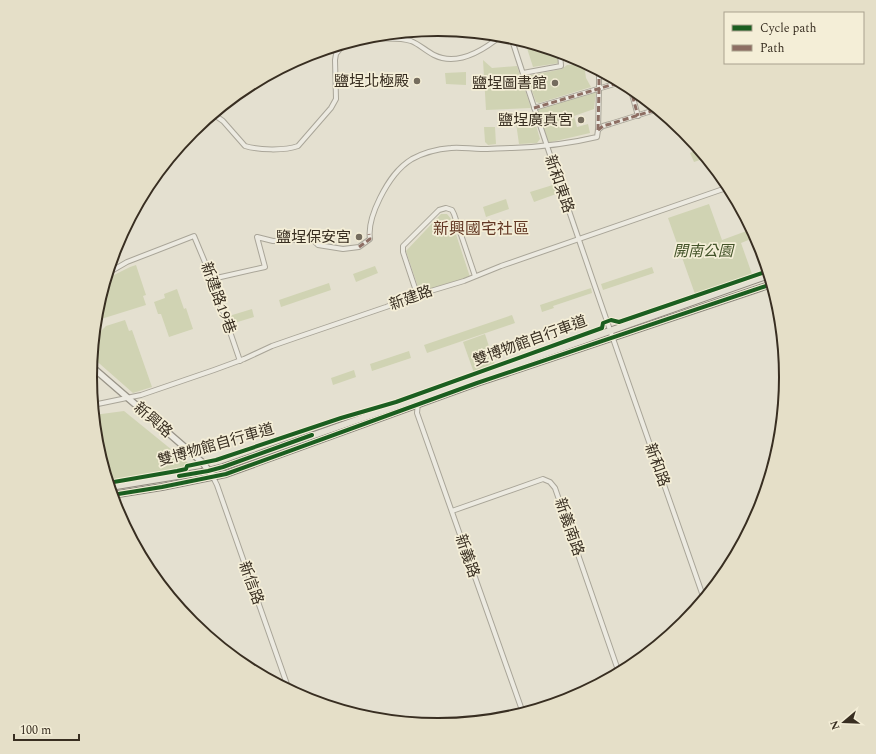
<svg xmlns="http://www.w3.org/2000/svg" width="876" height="754" font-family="Spectral,'Noto Sans TC',serif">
  <rect width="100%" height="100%" fill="#e4e0d0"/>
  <g fill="#d0d3b3">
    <polygon points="525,42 558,52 559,63 533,67"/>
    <polygon points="483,60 492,68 517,66 531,108 486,110"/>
    <polygon points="584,64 586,78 591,87 539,103 536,102 527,76 562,69 567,65"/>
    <polygon points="466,72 466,85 446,84 445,73"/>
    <polygon points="596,91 594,109 574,116 577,127 588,124 590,133 547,143 535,109"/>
    <polygon points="535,122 540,139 537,143 519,144 516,123"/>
    <polygon points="484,127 495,127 496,144 488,145 485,142"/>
    <polygon points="699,149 706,158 694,162 690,153"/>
    <polygon points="556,184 559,193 534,202 530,192"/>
    <polygon points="506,199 509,209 486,217 483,207"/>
    <polygon points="709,204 722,240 752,229 756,237 741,243 752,274 695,294 668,218"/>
    <polygon points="441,214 447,214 451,219 470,277 420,293 406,251"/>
    <polygon points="136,265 146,295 143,296 146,305 98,320 96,319 97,309 106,279 130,267"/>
    <polygon points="375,266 378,273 356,282 353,274"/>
    <polygon points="652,267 654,273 603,290 601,284"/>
    <polygon points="329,283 331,290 281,307 279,300"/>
    <polygon points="591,288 592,293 553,306 554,308 542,312 540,305"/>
    <polygon points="177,289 184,309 186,308 193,329 169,337 161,314 158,314 154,302 165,298 164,294"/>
    <polygon points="252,309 254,317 231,324 229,316"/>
    <polygon points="512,315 515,323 427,353 424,345"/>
    <polygon points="125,320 129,331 132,330 152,387 133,393 92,357 94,338 106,326"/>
    <polygon points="485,334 495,365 474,373 463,342"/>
    <polygon points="409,351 411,358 372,371 370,364"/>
    <polygon points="354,370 356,377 333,385 331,378"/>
    <polygon points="124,411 188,463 183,468 108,481 97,445 94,415"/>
  </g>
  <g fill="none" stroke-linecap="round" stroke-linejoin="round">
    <g stroke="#a9a598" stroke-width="6">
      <g id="street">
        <path d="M511 37C572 226 639 412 704 599"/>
        <path d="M364 38C379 40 396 36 411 41 419 44 426 51 434 55 458 67 484 50 502 35"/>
        <polyline points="523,73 561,66 560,52"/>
        <polyline points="630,87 638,116"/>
        <polyline points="534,108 621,82"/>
        <path d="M213 114 223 121 245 146C258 150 284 151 298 146L331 108 336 99 335 60 336 54 344 44"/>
        <polyline points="598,130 603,126 610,124 658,109"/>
        <polyline points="108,273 127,262 194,236 212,279 240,361"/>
        <path d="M212 279 265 267 257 237 273 241 312 239 318 245 343 249 359 247 370 239C368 226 374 210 380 198 388 182 397 168 412 159 423 153 438 149 451 148 461 147 471 149 481 149 491 149 502 148 512 148 541 147 568 144 597 137L598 130 599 89V70"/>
        <polyline points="419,295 416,291 403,252 403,246 439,210 446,208 452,210 454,214 475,276"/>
        <polyline points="418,402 417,413 523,713"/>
        <polyline points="93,405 141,395 214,370 244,359 272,346 295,338 386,307 424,293 464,281 501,266 729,187"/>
        <polyline points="213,477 217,485 289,690"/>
        <polyline points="452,511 543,479 550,482 555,488 619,673"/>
      </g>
    </g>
    <g stroke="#999488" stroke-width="8">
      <polyline id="secondary" points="91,366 203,463 213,477"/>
    </g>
    <g stroke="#8f8a7f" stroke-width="8">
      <g id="primary">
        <polyline points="110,487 208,471 223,467 769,275"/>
        <polyline points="112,495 162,487 226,474 477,383 772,284"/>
      </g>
    </g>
    <use href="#street" stroke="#eceae1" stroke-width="4"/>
    <use href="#secondary" stroke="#eceae1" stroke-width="5.5"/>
    <use href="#primary" stroke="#e4e1d3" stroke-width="6"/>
    <g stroke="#8d6e63" stroke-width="3" stroke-dasharray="6 3" stroke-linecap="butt">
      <polyline points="630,87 638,116"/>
      <polyline points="534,108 621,82"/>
      <polyline points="598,130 603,126 610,124 658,109"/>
      <polyline points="598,130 599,89 599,70"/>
      <polyline points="359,247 370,239 369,234"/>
    </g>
    <g stroke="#f4eed7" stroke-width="6">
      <g id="cycleway">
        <polyline points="179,476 208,471 223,467 312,435"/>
        <polyline points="108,483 177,471 186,469 187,466 216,460 341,418 396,402 602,328 603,323 611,320 619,322 768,271"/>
        <polyline points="112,495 162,487 226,474 477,383 772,284"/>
      </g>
    </g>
    <use href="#cycleway" stroke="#1b5e20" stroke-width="4"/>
  </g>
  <g fill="#746c5e" stroke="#f4eed7" stroke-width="1.5">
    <circle cx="417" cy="81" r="4"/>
    <circle cx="555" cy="83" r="4"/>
    <circle cx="581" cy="120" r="4"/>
    <circle cx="359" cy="237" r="4"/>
  </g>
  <g text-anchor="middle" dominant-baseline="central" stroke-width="3.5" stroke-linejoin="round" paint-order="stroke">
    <g font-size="15" fill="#382e21" stroke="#f4eed7" text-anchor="end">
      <text x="409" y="81">鹽埕北極殿</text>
      <text x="547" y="83">鹽埕圖書館</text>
      <text x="573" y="120">鹽埕廣真宮</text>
      <text x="351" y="237">鹽埕保安宮</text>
    </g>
    <g font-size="15" fill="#382e21" stroke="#f4eed7">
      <text transform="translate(559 184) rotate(71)">新和東路</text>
      <text transform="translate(218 298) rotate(70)">新建路19巷</text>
      <text transform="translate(411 298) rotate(-20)">新建路</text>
      <text transform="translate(530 341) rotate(-20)">雙博物館自行車道</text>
      <text transform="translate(153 420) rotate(41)">新興路</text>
      <text transform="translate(216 445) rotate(-16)">雙博物館自行車道</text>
      <text transform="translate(657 465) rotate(70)">新和路</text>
      <text transform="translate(569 527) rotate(71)">新義南路</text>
      <text transform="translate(467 556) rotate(71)">新義路</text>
      <text transform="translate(251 583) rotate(70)">新信路</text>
    </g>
    <g font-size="15" font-style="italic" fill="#435329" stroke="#f4eed7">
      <text x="703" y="251">開南公園</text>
    </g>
    <g font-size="16" fill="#623723" stroke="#f4eed7">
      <text x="481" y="229">新興國宅社區</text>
    </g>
  </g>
  <path d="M0 0H876V754H0ZM97 377a341 341 0 1 1 682 0a341 341 0 1 1-682 0Z" fill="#e5dfc8" fill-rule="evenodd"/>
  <path fill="none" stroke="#382e21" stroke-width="2" d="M97 377a341 341 0 1 1 682 0a341 341 0 1 1-682 0Z"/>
  <rect x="724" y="12" width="140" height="52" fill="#f4eed7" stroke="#a9a18e"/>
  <rect x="732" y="25" width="20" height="6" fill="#1b5e20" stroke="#a9a18e"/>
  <text x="760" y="32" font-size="12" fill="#382e21">Cycle path</text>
  <rect x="732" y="45" width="20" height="6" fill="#8d6e63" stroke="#a9a18e"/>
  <text x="760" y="52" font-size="12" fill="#382e21">Path</text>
  <g transform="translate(844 722) rotate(251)" stroke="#f4eed7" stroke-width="3" paint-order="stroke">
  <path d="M0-3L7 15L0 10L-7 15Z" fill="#382e21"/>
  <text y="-6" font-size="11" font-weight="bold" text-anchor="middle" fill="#382e21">N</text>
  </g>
  <path d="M14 734v6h65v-6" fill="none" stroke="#382e21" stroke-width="2"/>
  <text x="20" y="734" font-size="12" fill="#382e21" stroke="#f4eed7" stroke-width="3" paint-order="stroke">100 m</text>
</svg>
